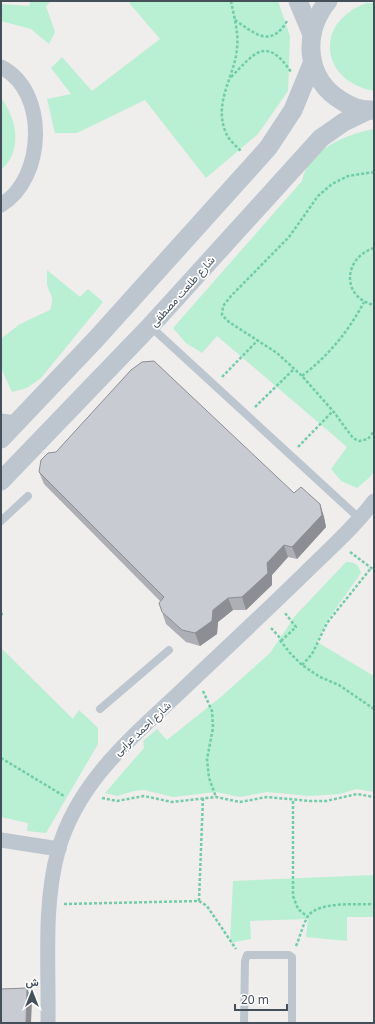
<svg xmlns="http://www.w3.org/2000/svg" width="375" height="1024" font-family="'Noto Sans',Vazirmatn,sans-serif">
  <rect width="100%" height="100%" fill="#f0eded"/>
  <g fill="#b9efd2">
    <polygon points="31,1 51,1 46,6 55,32 49,44 31,29 1,21 1,4 29,6"/>
    <polygon points="130,1 278,1 290,36 288,91 258,134 206,178 145,100 77,133 55,133 47,99 71,94 51,68 62,57 92,91 160,39 130,4"/>
    <path d="M367 3H374V91C319 81 314 21 367 3Z"/>
    <path d="M1 98C17 119 23 151 1 170Z"/>
    <path d="M374 129V470L370 477 357 488 341 481 331 469 347 447 217 336 202 353 186 343 173 328 302 181C308 150 346 134 374 129Z"/>
    <path d="M47 270 80 297 88 289 103 302 41 378 27 388 12 392 2 370V338L20 324 50 310C55 294 50 297 47 284 47 280 47 274 47 270Z"/>
    <path d="M346 562C355 562 358 564 361 573L327 621 317 642 374 676V792L356 789 340 794 310 796 267 792 240 797 216 792 173 797 144 790 134 791 117 796 105 793 144 748 143 741 157 729 167 740 222 696 270 653 295 616Z"/>
    <polygon points="1,648 73,719 79,710 98,728 98,744 46,833 27,831 28,823 1,817"/>
    <polygon points="374,875 374,917 347,917 347,941 306,937 308,919 250,921 251,939 230,943 233,881"/>
  </g>
  <g fill="none" stroke-linecap="round" stroke-linejoin="round">
    <g stroke="#71cda7" stroke-width="2.5" stroke-dasharray="3 2" stroke-linecap="butt">
      <path d="M231 1C234 17 239 33 237 49 234 78 213 103 226 133 228 139 236 146 241 151"/>
      <path d="M235 20C254 33 271 49 287 21"/>
      <path d="M231 77C255 53 266 35 291 72"/>
      <polyline points="374,172 348,176 332,184 318,196 289,237 231,296 223,306 222,315 229,322 277,353 302,376 333,411 353,438 359,441 368,439 374,431"/>
      <path d="M374 248C343 258 341 297 374 305"/>
      <path d="M302 376C329 355 348 332 364 302"/>
      <polyline points="222,377 258,340"/>
      <polyline points="255,407 294,369"/>
      <polyline points="298,447 333,411"/>
      <polyline points="350,552 374,570"/>
      <polyline points="1,614 3,614"/>
      <polyline points="271,628 282,640 296,627 285,613"/>
      <polyline points="280,640 290,653 302,665 320,677 339,685 374,709"/>
      <polyline points="302,665 312,654 327,623 371,568"/>
      <polyline points="203,691 212,711 213,728 207,759 209,778 216,797"/>
      <polyline points="1,758 64,796"/>
      <polyline points="102,798 117,801 144,796 172,802 216,797 240,802 267,797 310,801 326,801 357,794 374,797"/>
      <polyline points="293,801 293,896 298,909 308,917"/>
      <polyline points="199,901 203,797"/>
      <polyline points="64,904 199,901 207,906 236,949"/>
      <path d="M296 946C300 937 303 924 308 916 319 901 357 905 374 904"/>
    </g>
    <g stroke="#bdc6cf" stroke-width="8">
      <polyline points="150,326 360,519"/>
      <polyline points="1,521 28,496"/>
      <polyline points="100,709 169,650"/>
      <polyline points="244,1023 245,961 247,955 289,955 292,957 292,1023"/>
    </g>
    <g stroke="#bdc6cf" stroke-width="15">
      <path d="M1 67C49 91 45 179 1 205"/>
      <polyline points="1,421 16,423"/>
      <polyline points="1,840 59,849"/>
      <path d="M48 1023C49 966 43 906 58 851 77 783 130 739 179 693 221 653 263 614 304 574 328 550 354 528 374 501"/>
    </g>
    <g stroke="#bdc6cf" stroke-width="19">
      <polyline points="298,1 311,32"/>
      <path d="M328 1C302 33 305 79 342 101 351 107 363 111 374 110"/>
      <polyline points="1,439 96,339 268,148 293,110 312,64"/>
      <polyline points="1,481 154,322 321,138 344,122 369,110"/>
    </g>
  </g>
  <polygon fill="#adafb5" points="39,472 294,493 320,504 324,517 326,527 297,559 288,557 272,575 272,585 246,610 233,610 218,622 217,634 200,646 186,642 166,624 162,612 161,602 44,484"/>
  <g fill="#8d8e94">
    <polygon points="320,504 324,517 326,527 297,559 292,547"/>
    <polygon points="284,545 288,557 272,575 272,585 246,610 242,597 267,563"/>
    <polygon points="228,598 233,610 218,622 217,634 200,646 195,633 213,610"/>
    <polygon points="27,988 32,1001 31,1023 26,1023"/>
  </g>
  <g fill="#c9cbd3" stroke="#8d8e94">
    <polygon points="154,361 294,493 301,487 320,504 322,515 292,547 284,545 267,563 268,573 242,597 228,598 213,610 212,621 195,633 182,630 162,612 159,603 164,597 39,472 41,460 48,453 56,452 131,370 142,362"/>
    <polygon points="27,988 26,1023 1,1023 1,989"/>
  </g>
  <g text-anchor="middle" dominant-baseline="central" stroke-width="3.5" stroke-linejoin="round" paint-order="stroke">
    <g font-size="11" fill="#454f5a" stroke="#fff">
      <text transform="translate(182 291) rotate(-48)">شارع طلعت مصطفى</text>
      <text transform="translate(142 728) rotate(-43)">شارع احمد عرابى</text>
    </g>
  </g>
  <rect width="375" height="1024" fill="none" stroke="#454f5a" stroke-width="4"/>
  <g transform="translate(32 992)" stroke="#ffffff" stroke-width="3" paint-order="stroke">
  <path d="M0-3L7 15L0 10L-7 15Z" fill="#454f5a"/>
  <text y="-6" font-size="11" font-weight="bold" text-anchor="middle" fill="#454f5a">ش</text>
  </g>
  <path d="M235 1004v6h52v-6" fill="none" stroke="#454f5a" stroke-width="2"/>
  <text x="241" y="1004" font-size="12" fill="#454f5a" stroke="#ffffff" stroke-width="3" paint-order="stroke">20 m</text>
</svg>
